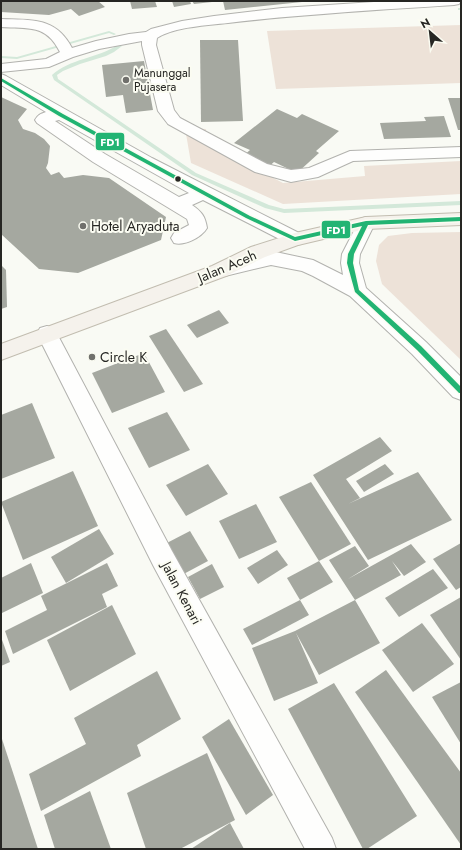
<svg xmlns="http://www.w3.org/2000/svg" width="462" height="850" font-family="Jost,sans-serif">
  <rect width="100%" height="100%" fill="#f9faf4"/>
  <g fill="#ede2d8">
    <polygon points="461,25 461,83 276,89 267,31"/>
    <polygon points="185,128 206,129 207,144 283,183 365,176 364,166 461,161 461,194 283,204 191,163"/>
    <polygon points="461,232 461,360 382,284 376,261 379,245 388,236 412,233"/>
  </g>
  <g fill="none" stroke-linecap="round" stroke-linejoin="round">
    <g fill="#d3e8d9" fill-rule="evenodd">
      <rect x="458" y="8" width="3" height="2"/>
      <polygon points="109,31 116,34 114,35 109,33 17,59 1,58 1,56 17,57"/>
      <path d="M118 45 122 46 114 52 106 56 80 64 63 71 57 75 58 79 196 173 269 205 284 209 461 201V205L284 213 265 208 192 175 54 80 52 75C69 59 98 58 118 45Z"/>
    </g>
  </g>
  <g fill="#a5a8a0">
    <polygon points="1,1 98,1 105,7 79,16 71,9 49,15 1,12"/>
    <polygon points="130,1 155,1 157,7 132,9"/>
    <polygon points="172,1 190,1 191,4 174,7"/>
    <polygon points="192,1 212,1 212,2 194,4"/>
    <polygon points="223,1 302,1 302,2 225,10"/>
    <polygon points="200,40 238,40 243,121 201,122"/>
    <polygon points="144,61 153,110 126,113 123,95 106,97 102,65"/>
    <polygon points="1,97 27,109 18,120 23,129 35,133 44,139 50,146 48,163 46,168 51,175 59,172 64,178 83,175 109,178 166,217 161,240 78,273 39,269 1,234"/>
    <polygon points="448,98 461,98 461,130 458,130"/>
    <polygon points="277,109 297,118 302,114 339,131 316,151 319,153 297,173 274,162 266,169 242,157 250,150 234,143"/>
    <polygon points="444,116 451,137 384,139 380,123 426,121 424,117"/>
    <polygon points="1,265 6,270 7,307 1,309"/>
    <polygon points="219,310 229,323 197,338 187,325"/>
    <polygon points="166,329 203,384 184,392 149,336"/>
    <polygon points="144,353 165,392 112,413 92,373"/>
    <polygon points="32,403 55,458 1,479 1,415"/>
    <polygon points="167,412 190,450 149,468 128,428"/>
    <polygon points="380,437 392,451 346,479 360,498 348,504 418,472 452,520 368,560 313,475"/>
    <polygon points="208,464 228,494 186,516 166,485"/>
    <polygon points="385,464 394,474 364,492 356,481"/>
    <polygon points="73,471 98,526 23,560 1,502"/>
    <polygon points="311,482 351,544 319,561 279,497"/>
    <polygon points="256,504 277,542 239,559 219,521"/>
    <polygon points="99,529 114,554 66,583 51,557"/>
    <polygon points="190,531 208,561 178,577 161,546"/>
    <polygon points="461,543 461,587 456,590 433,559"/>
    <polygon points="411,544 426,562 404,576 392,561 401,575 355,600 329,560 355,546 369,566 348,579"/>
    <polygon points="277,550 288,565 258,584 247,568"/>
    <polygon points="319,561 333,582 300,600 287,578"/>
    <polygon points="31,563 43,593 2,613 1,578"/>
    <polygon points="107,563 118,586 102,594 107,607 13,654 5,631 47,610 41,596"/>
    <polygon points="212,564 224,587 200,599 188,577"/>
    <polygon points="433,569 448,588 399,617 385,598"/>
    <polygon points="461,597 461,660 430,615"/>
    <polygon points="300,600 309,615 252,645 243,629"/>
    <polygon points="355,600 380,643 319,675 296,633 318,683 274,701 252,648 295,631"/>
    <polygon points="112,605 136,654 70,691 47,640"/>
    <polygon points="422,623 454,664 413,692 382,650"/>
    <polygon points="1,637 10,662 1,666"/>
    <polygon points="386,670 461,773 461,845 355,692"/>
    <polygon points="157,671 181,719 137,745 141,756 41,811 29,774 86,744 74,718"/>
    <polygon points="461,682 461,744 432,697"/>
    <polygon points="334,683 417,816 367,849 363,849 288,709"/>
    <polygon points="229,719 273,795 246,815 202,737"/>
    <polygon points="1,736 38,849 1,849"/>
    <polygon points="207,753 235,820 180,849 146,849 127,793"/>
    <polygon points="90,791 111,849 55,849 44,815"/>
    <polygon points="230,823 244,849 191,849"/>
  </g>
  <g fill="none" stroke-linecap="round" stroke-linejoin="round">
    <g stroke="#b2b2ae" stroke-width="2">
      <g id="minor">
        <path d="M389 1H461L459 4 454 5C379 10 303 14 228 23 208 25 174 27 157 38L156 45 174 110 180 118 267 164 291 170 309 168 350 151 461 147V157L353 161 318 177 291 182 255 172 168 124 158 111 142 45V41L99 49 73 57 49 67 1 72V64L46 59 60 52C46 24 29 29 1 27V19C32 20 56 17 72 48L96 41 129 34 146 32 151 29 182 21 214 16 282 8Z"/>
        <path d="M1 74 6 76 152 158 301 234 304 239 301 244 295 245 289 244 203 200 192 205C202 212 205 216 207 228 201 238 184 246 174 243L171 238 174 233 189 225 187 219 93 162 37 123 35 120C38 115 40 114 46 112L1 85ZM59 120 189 193 179 197 105 154 55 121Z"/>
        <polygon points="366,217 372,219 375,223 360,254 359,263 366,288 426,342 461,377 461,400 453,397 412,354 350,296 313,276 302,271 271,265 225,276 218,274 216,269 218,264 271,251 313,260 343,275 341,263 342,254 360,219"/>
        <polygon points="47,326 54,328 172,551 332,838 336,849 305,849 154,567 37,334 40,328"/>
      </g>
    </g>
    <g stroke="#c2bdb0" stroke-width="2">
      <polygon id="major" points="461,213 461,225 366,229 298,245 265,257 226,276 1,360 1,344 212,266 251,247 295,233 366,217"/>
    </g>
    <use href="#minor" fill="#fefefd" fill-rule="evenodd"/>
    <use href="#major" fill="#f5f2ec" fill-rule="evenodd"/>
    <g stroke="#fbfcf2" stroke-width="3">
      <polygon id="bus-1" points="1,78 63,114 250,216 295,237 366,221 461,217 461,221 368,225 354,254 353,263 359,290 421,346 461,387 461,393 459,393 417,350 355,292 347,263 348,254 362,226 295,241 293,240 246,218 59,116 1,81"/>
    </g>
    <use href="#bus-1" fill="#22b473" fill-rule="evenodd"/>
  </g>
  <g fill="#70706c" stroke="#fbfcf2" stroke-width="1.5">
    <circle cx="126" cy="80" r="4"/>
    <circle cx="83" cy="226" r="4"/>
    <circle cx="92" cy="357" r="4"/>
  </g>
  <circle fill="#262623" stroke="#fbfcf2" stroke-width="1.5" cx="178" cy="179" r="3.5"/>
  <g text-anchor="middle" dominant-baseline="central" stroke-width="4" stroke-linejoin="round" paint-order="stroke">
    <g font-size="12" fill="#262623" stroke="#fbfcf2" text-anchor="start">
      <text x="134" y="73">Manunggal<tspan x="134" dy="14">Pujasera</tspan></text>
    </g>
    <g font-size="14" fill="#262623" stroke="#fbfcf2" text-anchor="start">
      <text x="91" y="226">Hotel Aryaduta</text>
      <text x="100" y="357">Circle K</text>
    </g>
    <g font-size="14" fill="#262623" stroke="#fbfcf2">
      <text transform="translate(227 266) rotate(-23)">Jalan Aceh</text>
      <text transform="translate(182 593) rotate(62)">Jalan Kenari</text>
    </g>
  </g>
  <g stroke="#fbfcf2" stroke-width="1.5">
    <rect x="95" y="132" width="30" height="19" rx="4" fill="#22b473"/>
    <rect x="321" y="220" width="30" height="19" rx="4" fill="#22b473"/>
  </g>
  <g font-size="11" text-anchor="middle" font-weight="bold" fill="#fff">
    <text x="110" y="146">FD1</text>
    <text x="336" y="234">FD1</text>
  </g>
  <rect width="462" height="850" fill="none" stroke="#262623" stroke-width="4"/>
  <g transform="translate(430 32) rotate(332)" stroke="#fbfcf2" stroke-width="3" paint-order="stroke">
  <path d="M0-3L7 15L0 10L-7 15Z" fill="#262623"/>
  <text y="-6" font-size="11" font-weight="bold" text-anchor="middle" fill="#262623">N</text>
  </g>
</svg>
